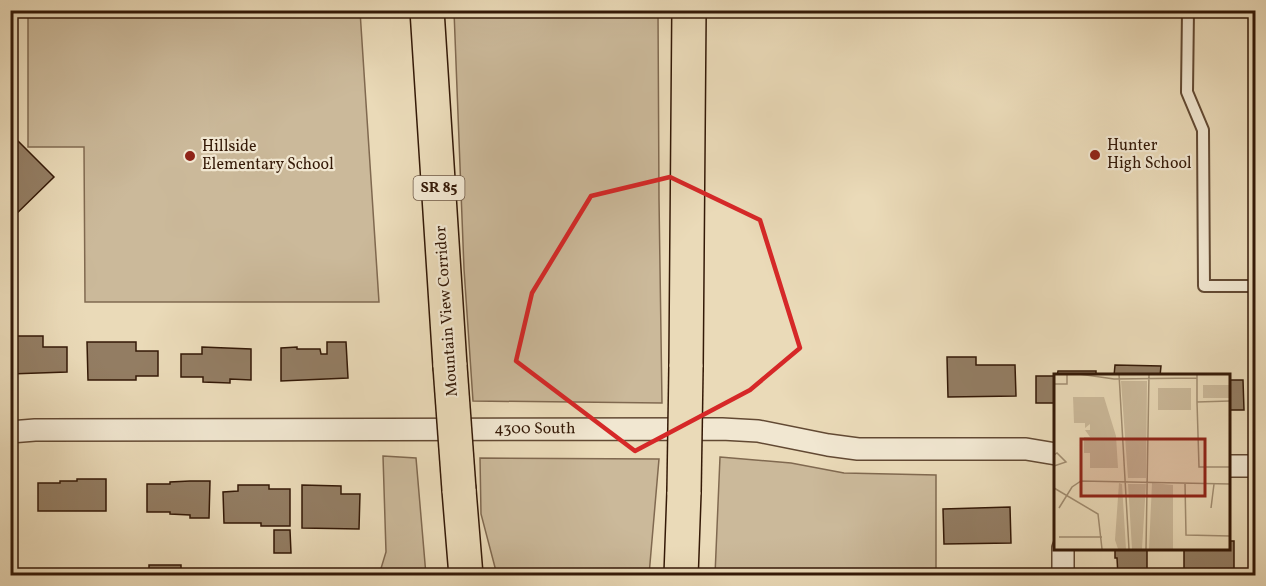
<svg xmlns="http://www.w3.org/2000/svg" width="1266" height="586" font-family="Vollkorn,serif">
  <rect width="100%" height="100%" fill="#eadab8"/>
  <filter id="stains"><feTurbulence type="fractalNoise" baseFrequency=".00333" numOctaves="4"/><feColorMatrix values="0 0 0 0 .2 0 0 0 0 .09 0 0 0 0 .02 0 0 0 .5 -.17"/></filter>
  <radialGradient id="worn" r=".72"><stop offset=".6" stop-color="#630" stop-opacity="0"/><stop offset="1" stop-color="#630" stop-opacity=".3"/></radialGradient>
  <g fill="#cbb99a" stroke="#806950" stroke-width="1.5">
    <polygon points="28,10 360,11 379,302 85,302 84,147 28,147"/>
    <polygon points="454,11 658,11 659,199 662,403 473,401 464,269"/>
    <polygon points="383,456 416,458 426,575 379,575 386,552"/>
    <polygon points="720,457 791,463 844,473 936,475 936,575 715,575"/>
    <polygon points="480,458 659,459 649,575 497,575 481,514"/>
  </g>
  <g fill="#937d63" stroke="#341907" stroke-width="1.5">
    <polygon points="10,133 54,177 10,220"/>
    <polygon points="10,336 43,336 43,347 67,347 67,372 10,374"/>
    <polygon points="87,342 136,342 136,351 158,351 158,376 136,376 136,380 88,380"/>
    <polygon points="327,342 346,342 348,378 281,381 281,348 297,347 297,349 320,349 321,354 327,354"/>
    <polygon points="202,347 251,349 251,380 230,379 230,383 203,382 203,377 181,377 181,354 202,354"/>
    <polygon points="947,357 976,357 976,365 1015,365 1016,396 948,397"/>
    <polygon points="1115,365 1161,366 1160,376 1114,376"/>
    <polygon points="1058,371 1096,371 1096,376 1057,376"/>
    <rect x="1036" y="376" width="20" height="27"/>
    <polygon points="1228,380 1243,380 1244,410 1228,410"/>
    <polygon points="77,479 106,479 106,511 38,511 38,483 60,483 60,481 77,481"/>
    <polygon points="190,481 210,481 209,518 190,518 190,515 170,514 170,512 147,512 147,484 170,484 170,482"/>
    <polygon points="238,485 269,485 269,489 290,489 290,526 261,526 261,523 224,523 223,492 238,491"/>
    <polygon points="302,485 341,486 341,494 360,494 359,529 302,528"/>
    <polygon points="1010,507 1011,543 944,544 943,509"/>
    <polygon points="274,530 290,530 291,553 274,553"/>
    <polygon points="1228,541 1234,541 1234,571 1184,572 1184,548 1228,548"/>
    <polygon points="1115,548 1147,548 1147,576 1118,576 1117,558 1115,558"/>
    <rect x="149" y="565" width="32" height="11"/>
  </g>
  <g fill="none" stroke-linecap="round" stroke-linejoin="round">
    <g stroke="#624933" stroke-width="14">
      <polyline id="service" points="1188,10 1187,92 1203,130 1204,286 1256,286"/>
    </g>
    <g stroke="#624933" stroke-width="24">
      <g id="minor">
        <path id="s1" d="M10 432 35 430 722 429 758 431 828 445 858 449H1026L1056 454"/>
        <polyline points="1228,466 1256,466"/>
        <polyline points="1063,548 1063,576"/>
      </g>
    </g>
    <g stroke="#341907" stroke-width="36">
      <g id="trunk">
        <polyline points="427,10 450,366"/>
        <polyline points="686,367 689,10"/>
        <polyline points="459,490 466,576"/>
        <polyline points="681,576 684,492"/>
      </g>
    </g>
    <use href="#service" stroke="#f1e7d1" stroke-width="10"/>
    <use href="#minor" stroke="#f1e7d1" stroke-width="21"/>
    <use href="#trunk" stroke="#eadab8" stroke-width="33"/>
    <g stroke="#341907" stroke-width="36" stroke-linecap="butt">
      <g id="trunk-bridge">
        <polyline points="450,366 459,490"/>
        <polyline points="684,492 686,367"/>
      </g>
    </g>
    <use href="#trunk-bridge" stroke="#eadab8" stroke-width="33"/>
  </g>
  <path fill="none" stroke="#d62828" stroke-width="4.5" stroke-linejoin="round" d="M670 177 760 220 800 348 750 390 635 451 516 361 532 293 591 196Z"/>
  <g fill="#8f2418" stroke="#f1e7d1" stroke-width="2">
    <circle cx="1095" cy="155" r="6"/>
    <circle cx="190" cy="156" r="6"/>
  </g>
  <g text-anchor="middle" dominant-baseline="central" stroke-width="4.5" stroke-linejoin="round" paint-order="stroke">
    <rect fill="#f1e7d1" stroke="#6d5744" stroke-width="1.5" x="413.5" y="176" width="51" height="24" rx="4.5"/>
    <g font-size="15" font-weight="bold" fill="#341907">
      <text x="439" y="188">SR 85</text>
    </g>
    <g font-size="16" fill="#341907" stroke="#f1e7d1" text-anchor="start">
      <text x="1107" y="146">Hunter<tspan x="1107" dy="18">High School</tspan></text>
      <text x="202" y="147">Hillside<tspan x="202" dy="18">Elementary School</tspan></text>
    </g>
    <g font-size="16" fill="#341907" stroke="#f1e7d1">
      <text transform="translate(447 311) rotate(-94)">Mountain View Corridor</text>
      <text stroke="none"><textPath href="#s1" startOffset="525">4300 South</textPath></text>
    </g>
  </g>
  <g transform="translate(1054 374)">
    <rect width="176" height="176" fill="#eadab8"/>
    <path d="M67 7H93L92 104H74ZM149 11H175V24H149ZM104 14H137V36H104ZM19 23H50L62 62 64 94H36V79H30V63H36L31 56H36V50L31 54V49H20ZM65 109 68 110 72 175H64L61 166ZM98 109 119 111V175H95ZM74 110H92L88 175H78Z" fill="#cbb99a"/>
    <path fill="none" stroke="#a18d71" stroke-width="1.5" d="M25 0 60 5 143 4M65 0 75 175M143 0V28L176 27M0 10H13V0M143 28 145 93H176M0 81 3 79 12 88 0 92M131 109 132 161 176 162M0 114 44 140 48 175M5 134 18 113 27 107 176 110M157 134 160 110M5 163H48M92 175 95 0"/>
    <path fill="#8f2418" fill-opacity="0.15" stroke="#8f2418" stroke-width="3" d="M27 65H151V122H27Z"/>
    <rect width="176" height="176" fill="none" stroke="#341907" stroke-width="3"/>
  </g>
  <rect width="1266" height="586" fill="none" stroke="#eadab8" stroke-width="36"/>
  <rect x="12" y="12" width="1242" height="562" fill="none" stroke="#341907" stroke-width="3"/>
  <rect x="18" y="18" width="1230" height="550" fill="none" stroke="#341907" stroke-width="1.5"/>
  <rect width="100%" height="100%" filter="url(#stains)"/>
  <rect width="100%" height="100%" fill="url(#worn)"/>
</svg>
